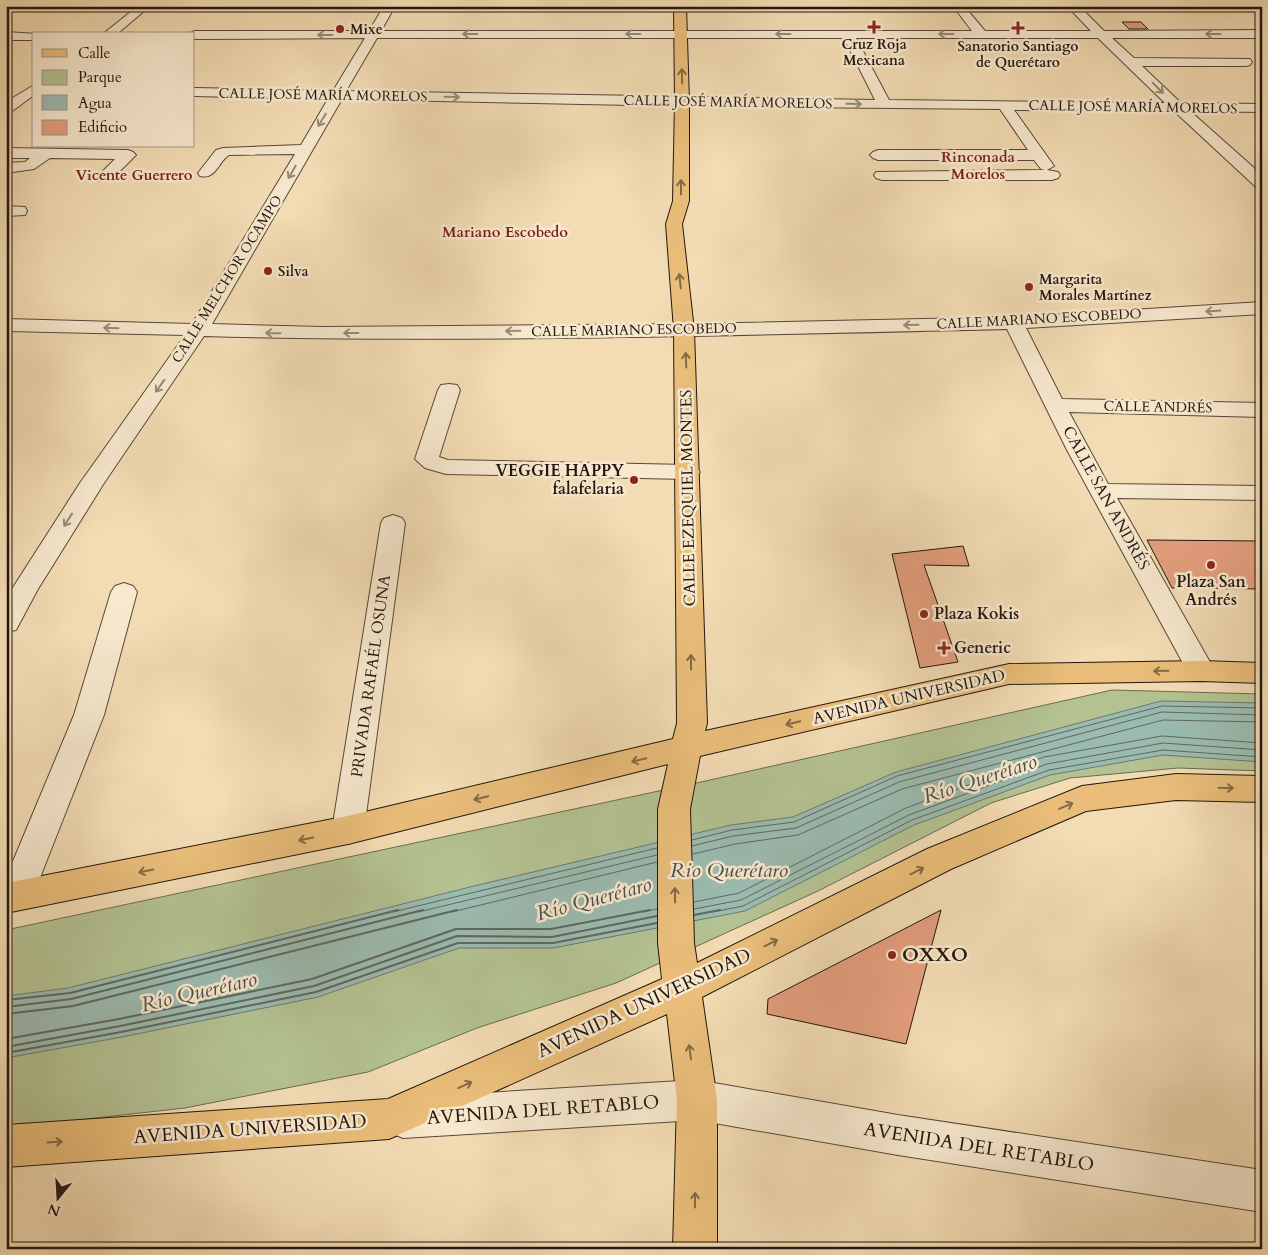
<svg xmlns="http://www.w3.org/2000/svg" width="1268" height="1255" font-family="Cardo,serif">
  <rect width="100%" height="100%" fill="#f3dcb4"/>
  <filter id="stains"><feTurbulence type="fractalNoise" baseFrequency=".004" numOctaves="4"/><feColorMatrix values="0 0 0 0 .2 0 0 0 0 .09 0 0 0 0 .02 0 0 0 .5 -.17"/></filter>
  <radialGradient id="worn" r=".72"><stop offset=".6" stop-color="#630" stop-opacity="0"/><stop offset="1" stop-color="#630" stop-opacity=".3"/></radialGradient>
  <polygon fill="#b4c292" stroke="#6b6c50" points="1112,690 1262,694 1262,771 1178,768 1070,778 991,803 818,891 616,983 477,1028 368,1072 185,1108 6,1128 6,930 701,782"/>
  <polygon fill="#9bbbb0" stroke="#6b7970" points="1161,701 1262,703 1262,762 1163,755 1050,775 914,825 745,911 553,948 459,948 318,997 122,1037 6,1058 6,996 68,988 470,887 731,825 793,817 896,772"/>
  <g fill="none" stroke-linecap="round" stroke-linejoin="round">
    <g stroke="#5e6860" stroke-width="1">
      <polyline points="692,840 732,830 794,822 897,776 1162,706 1262,708"/>
      <polyline points="692,846 733,836 796,828 899,782 1162,712 1262,715"/>
      <polyline points="693,854 735,844 798,835 902,789 1163,720 1262,722"/>
      <polyline points="694,902 739,893 906,808 1044,757 1162,736 1262,743"/>
      <polyline points="694,909 741,900 909,815 1047,764 1163,743 1262,750"/>
      <polyline points="393,912 657,848"/>
      <polyline points="418,912 657,855"/>
      <polyline points="452,912 657,862"/>
      <polyline points="644,912 657,909"/>
      <polyline points="713,912 743,906 912,820 1049,770 1163,750 1262,757"/>
    </g>
    <g stroke="#5e6860" stroke-width="2">
      <polyline points="694,915 720,910"/>
      <polyline points="6,1000 70,993 398,910"/>
      <polyline points="6,1007 71,999 423,910"/>
      <polyline points="6,1014 73,1006 457,910"/>
      <polyline points="6,1039 119,1019 312,979 456,929 551,929 650,910"/>
      <polyline points="6,1047 120,1026 314,986 457,936 552,937 657,916"/>
      <polyline points="6,1053 121,1032 316,992 458,943 553,943 657,923"/>
    </g>
  </g>
  <g fill="#e59f7e" stroke="#22160f">
    <polygon points="45,6 136,6 134,8"/>
    <polygon points="1122,22 1141,22 1148,29 1129,29"/>
    <polygon points="1147,540 1262,541 1262,589 1172,588"/>
    <polygon points="963,546 969,566 924,565 958,662 920,668 892,554"/>
    <polygon points="941,910 906,1044 767,1014 768,999"/>
  </g>
  <g fill="none" stroke-linecap="round" stroke-linejoin="round">
    <g stroke="#564838" stroke-width="2">
      <g id="minor">
        <polygon points="138,6 150,6 117,34 103,34"/>
        <path d="M384 6H395L381 31H972L953 6H964L985 31H1091L1067 6H1079L1104 31 1262 30V38H1112L1134 58 1250 59 1252 62 1250 65 1246 66H1142L1181 103 1262 104V112L1190 111 1262 175V189L1256 187 1174 111 1014 110 1054 166 1047 170 1058 172 1060 175 1058 178 1052 180H882L876 178 874 175 876 172 1045 170 1041 169 1034 160H878L873 158 870 155 873 152 878 150H1028L1000 109 682 106 342 99 212 324 322 327 693 324 1014 317 1262 302V314L1026 328 1062 399 1262 403V417L1069 412 1108 484 1262 486V500L1117 498 1215 671 1211 678 1201 681 1191 678 1067 450 1007 329C740 335 472 343 204 336L104 483 38 589 16 630 6 632V599L12 589 80 483 185 335 6 331V319L192 324 295 154 229 155C218 162 216 180 200 176L198 173 216 150 223 148 301 145 328 99 194 96V88L333 91 365 38 194 39V34H189L194 31H369ZM377 38H844L875 100 346 91ZM856 38H1098L1165 103 889 100Z"/>
        <polygon points="6,32 38,34 34,34 34,40 6,40"/>
        <polygon points="34,85 34,95 11,112 6,113 6,102"/>
        <polygon points="6,148 128,150 133,152 136,155 110,181 98,181 96,178 115,159 50,158 34,169 6,173 6,163 25,162 30,158 6,158"/>
        <polygon points="6,206 25,207 27,211 25,215 6,216"/>
        <polygon points="449,384 457,385 460,390 439,457 448,460 688,465 696,467 700,472 696,477 688,479 446,474 425,468 415,459 438,390 441,385"/>
        <polygon points="393,515 402,518 405,523 364,830 360,840 348,844 336,840 332,830 381,523 384,518"/>
        <polygon points="124,583 133,586 137,592 104,715 43,870 30,906 18,910 6,906 6,878 74,715 111,592 115,586"/>
        <polygon points="697,1080 898,1115 1262,1170 1262,1212 898,1155 697,1120 403,1138 389,1132 383,1118 389,1104 403,1098"/>
      </g>
    </g>
    <g stroke="#22160f" stroke-width="2">
      <polygon id="major" points="674,6 686,6 689,102 689,201 682,224 694,330 707,723 705,731 1009,664 1201,661 1262,663 1262,683 1201,681 1009,684 700,756 690,809 694,943 697,963 927,849 1082,786 1176,774 1262,776 1262,802 1176,800 1086,811 951,869 702,997 717,1100 717,1249 673,1249 677,1100 667,1014 389,1139 6,1167 6,1125 388,1099 662,979 658,943 658,809 668,764 348,844 6,913 6,883 348,816 673,739 677,723 674,330 666,224 673,201 675,102"/>
    </g>
    <use href="#minor" fill="#f7e8ce" fill-rule="evenodd"/>
    <use href="#major" fill="#eabe7a" fill-rule="evenodd"/>
  </g>
  <defs><path id="oneway-shaft" d="M-6 0H5M1.5-3L5.5 0L1.5 3" fill="none" stroke-width="1.6" stroke-linecap="round" stroke-linejoin="round" transform="scale(1.25)"/></defs>
  <g stroke="#978a78">
    <use href="#oneway-shaft" transform="translate(470 34) rotate(180)"/>
    <use href="#oneway-shaft" transform="translate(633 34) rotate(180)"/>
    <use href="#oneway-shaft" transform="translate(783 34) rotate(-180)"/>
    <use href="#oneway-shaft" transform="translate(946 34) rotate(-180)"/>
    <use href="#oneway-shaft" transform="translate(1213 34) rotate(-180)"/>
    <use href="#oneway-shaft" transform="translate(325 35) rotate(180)"/>
    <use href="#oneway-shaft" transform="translate(1158 88) rotate(45)"/>
    <use href="#oneway-shaft" transform="translate(452 97) rotate(1)"/>
    <use href="#oneway-shaft" transform="translate(854 104) rotate(1)"/>
    <use href="#oneway-shaft" transform="translate(322 120) rotate(121)"/>
    <use href="#oneway-shaft" transform="translate(292 172) rotate(120)"/>
    <use href="#oneway-shaft" transform="translate(1213 311) rotate(176)"/>
    <use href="#oneway-shaft" transform="translate(911 325) rotate(179)"/>
    <use href="#oneway-shaft" transform="translate(111 328) rotate(-178)"/>
    <use href="#oneway-shaft" transform="translate(513 331) rotate(179)"/>
    <use href="#oneway-shaft" transform="translate(273 333) rotate(-179)"/>
    <use href="#oneway-shaft" transform="translate(351 333) rotate(180)"/>
    <use href="#oneway-shaft" transform="translate(160 386) rotate(125)"/>
    <use href="#oneway-shaft" transform="translate(68 520) rotate(122)"/>
  </g>
  <g stroke="#866a44">
    <use href="#oneway-shaft" transform="translate(682 76) rotate(-91)"/>
    <use href="#oneway-shaft" transform="translate(681 187) rotate(-90)"/>
    <use href="#oneway-shaft" transform="translate(680 281) rotate(-96)"/>
    <use href="#oneway-shaft" transform="translate(686 360) rotate(-92)"/>
    <use href="#oneway-shaft" transform="translate(691 662) rotate(-91)"/>
    <use href="#oneway-shaft" transform="translate(1161 671) rotate(179)"/>
    <use href="#oneway-shaft" transform="translate(793 723) rotate(167)"/>
    <use href="#oneway-shaft" transform="translate(639 760) rotate(167)"/>
    <use href="#oneway-shaft" transform="translate(1226 788) rotate(2)"/>
    <use href="#oneway-shaft" transform="translate(481 798) rotate(166)"/>
    <use href="#oneway-shaft" transform="translate(1066 806) rotate(-23)"/>
    <use href="#oneway-shaft" transform="translate(306 839) rotate(168)"/>
    <use href="#oneway-shaft" transform="translate(146 871) rotate(169)"/>
    <use href="#oneway-shaft" transform="translate(917 871) rotate(-27)"/>
    <use href="#oneway-shaft" transform="translate(675 895) rotate(-91)"/>
    <use href="#oneway-shaft" transform="translate(771 943) rotate(-27)"/>
    <use href="#oneway-shaft" transform="translate(690 1052) rotate(-98)"/>
    <use href="#oneway-shaft" transform="translate(465 1085) rotate(-24)"/>
    <use href="#oneway-shaft" transform="translate(55 1142) rotate(-4)"/>
    <use href="#oneway-shaft" transform="translate(695 1200) rotate(-89)"/>
  </g>
  <g fill="#8f2418" stroke="#f7e8ce" stroke-width="2">
    <path d="M871.5 19.5h5v5h5v5h-5v5h-5v-5h-5v-5h5z"/>
    <path d="M1015.5 20.5h5v5h5v5h-5v5h-5v-5h-5v-5h5z"/>
    <circle cx="340" cy="29" r="5"/>
    <circle cx="268" cy="271" r="5"/>
    <circle cx="1029" cy="287" r="5"/>
    <circle cx="634" cy="480" r="5"/>
    <circle cx="1211" cy="565" r="5"/>
    <circle cx="924" cy="614" r="5"/>
    <path d="M941.5 640.5h5v5h5v5h-5v5h-5v-5h-5v-5h5z"/>
    <circle cx="892" cy="955" r="5"/>
  </g>
  <g text-anchor="middle" dominant-baseline="central" stroke-width="5" stroke-linejoin="round" paint-order="stroke">
    <g font-size="14" font-weight="bold" fill="#22160f" stroke="#f7e8ce" text-anchor="start">
      <text x="350" y="29">Mixe</text>
      <text x="874" y="44" text-anchor="middle">Cruz Roja<tspan x="874" dy="16">Mexicana</tspan></text>
      <text x="1018" y="46" text-anchor="middle">Sanatorio Santiago<tspan x="1018" dy="16">de Querétaro</tspan></text>
      <text x="278" y="271">Silva</text>
      <text x="1039" y="279">Margarita<tspan x="1039" dy="16">Morales Martínez</tspan></text>
    </g>
    <g font-size="14" fill="#22160f" stroke="#f7e8ce">
      <text transform="translate(323 95) rotate(1)">CALLE JOSÉ MARÍA MORELOS</text>
      <text transform="translate(728 102) rotate(1)">CALLE JOSÉ MARÍA MORELOS</text>
      <text transform="translate(1133 107) rotate(1)">CALLE JOSÉ MARÍA MORELOS</text>
      <text transform="translate(227 279) rotate(-58)">CALLE MELCHOR OCAMPO</text>
      <text transform="translate(1039 319) rotate(-3)">CALLE MARIANO ESCOBEDO</text>
      <text transform="translate(634 330) rotate(-1)">CALLE MARIANO ESCOBEDO</text>
      <text transform="translate(1158 407) rotate(1)">CALLE ANDRÉS</text>
    </g>
    <g font-size="15" font-weight="bold" fill="#7a1f14" stroke="#f7e8ce">
      <text x="978" y="157">Rinconada<tspan x="978" dy="17">Morelos</tspan></text>
      <text x="134" y="175">Vicente Guerrero</text>
      <text x="505" y="232">Mariano Escobedo</text>
    </g>
    <g font-size="16" font-weight="bold" fill="#22160f" stroke="#f7e8ce" text-anchor="start">
      <text x="624" y="471" text-anchor="end">VEGGIE HAPPY<tspan x="624" dy="18">falafelaria</tspan></text>
      <text x="1211" y="582" text-anchor="middle">Plaza San<tspan x="1211" dy="18">Andrés</tspan></text>
      <text x="934" y="614">Plaza Kokis</text>
      <text x="954" y="648">Generic</text>
    </g>
    <g font-size="16" fill="#22160f" stroke="#f7e8ce">
      <text transform="translate(688 498) rotate(-91)">CALLE EZEQUIEL MONTES</text>
      <text transform="translate(1106 498) rotate(61)">CALLE SAN ANDRÉS</text>
      <text transform="translate(371 676) rotate(-82)">PRIVADA RAFAÉL OSUNA</text>
      <text transform="translate(909 697) rotate(-13)">AVENIDA UNIVERSIDAD</text>
    </g>
    <g font-size="19" font-weight="bold" fill="#22160f" stroke="#f7e8ce" text-anchor="start">
      <text x="902" y="955">OXXO</text>
    </g>
    <g font-size="19" fill="#22160f" stroke="#f7e8ce">
      <text transform="translate(644 1003) rotate(-25)">AVENIDA UNIVERSIDAD</text>
      <text transform="translate(543 1110) rotate(-4)">AVENIDA DEL RETABLO</text>
      <text transform="translate(250 1129) rotate(-4)">AVENIDA UNIVERSIDAD</text>
      <text transform="translate(979 1147) rotate(9)">AVENIDA DEL RETABLO</text>
    </g>
    <g font-size="21" font-style="italic" fill="#4c5047" stroke="#f7e8ce">
      <text transform="translate(980 779) rotate(-18)">Río Querétaro</text>
      <text x="729" y="870">Rio Querétaro</text>
      <text transform="translate(594 899) rotate(-15)">Río Querétaro</text>
      <text transform="translate(199 992) rotate(-13)">Río Querétaro</text>
    </g>
  </g>
  <rect width="1268" height="1255" fill="none" stroke="#f3dcb4" stroke-width="25"/>
  <rect x="8" y="8" width="1253" height="1240" fill="none" stroke="#22160f" stroke-width="2.5"/>
  <rect x="12" y="12" width="1243" height="1230" fill="none" stroke="#22160f"/>
  <rect x="32" y="32" width="162" height="115" fill="#f7e8ce" stroke="#a29482"/>
  <rect x="42" y="49" width="25" height="8" fill="#eabe7a" stroke="#a29482"/>
  <text x="78" y="58" font-size="15" fill="#22160f">Calle</text>
  <rect x="42" y="70" width="25" height="15" fill="#b4c292" stroke="#a29482"/>
  <text x="78" y="82" font-size="15" fill="#22160f">Parque</text>
  <rect x="42" y="95" width="25" height="15" fill="#9bbbb0" stroke="#a29482"/>
  <text x="78" y="108" font-size="15" fill="#22160f">Agua</text>
  <rect x="42" y="120" width="25" height="15" fill="#e59f7e" stroke="#a29482"/>
  <text x="78" y="132" font-size="15" fill="#22160f">Edificio</text>
  <g transform="translate(58 1198) rotate(198)" stroke="#f7e8ce" stroke-width="4" paint-order="stroke">
  <path d="M0-4L9 19L0 12L-9 19Z" fill="#22160f"/>
  <text y="-8" font-size="14" font-weight="bold" text-anchor="middle" fill="#22160f">N</text>
  </g>
  <rect width="100%" height="100%" filter="url(#stains)"/>
  <rect width="100%" height="100%" fill="url(#worn)"/>
</svg>
